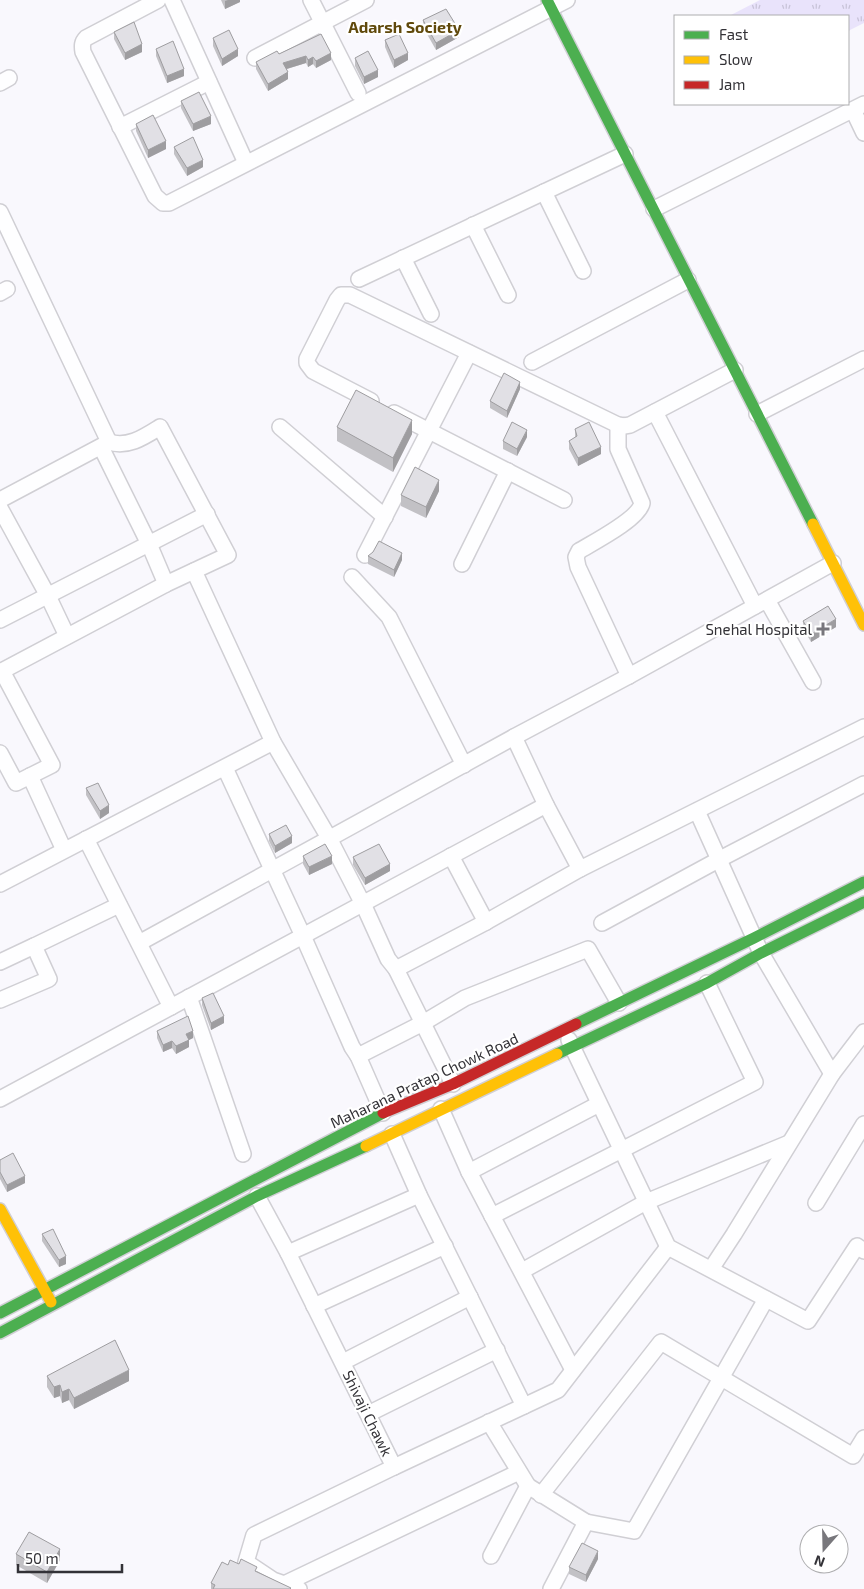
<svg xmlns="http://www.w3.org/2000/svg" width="864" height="1589" font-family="'Exo 2',sans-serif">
  <defs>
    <pattern id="park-tufts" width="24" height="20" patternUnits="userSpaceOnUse" patternTransform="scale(1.25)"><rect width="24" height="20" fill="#e9e3fb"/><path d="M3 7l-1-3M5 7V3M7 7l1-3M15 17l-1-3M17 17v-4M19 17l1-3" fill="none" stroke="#c8c3d8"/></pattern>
  </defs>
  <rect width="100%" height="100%" fill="#f9f8fd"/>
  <polygon fill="url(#park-tufts)" points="760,0 864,0 864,23 848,31 848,16 729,16"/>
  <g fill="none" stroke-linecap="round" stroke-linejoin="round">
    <g stroke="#d0cfd4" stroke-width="18">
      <g id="street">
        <path d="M158 0 86 38C82 42 82 46 83 52L155 196 163 203H169L567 0"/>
        <polyline points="172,0 246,163"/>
        <polyline points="311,0 358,93"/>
        <polyline points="255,58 366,0"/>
        <polyline points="0,83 9,78"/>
        <polyline points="853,110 864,133"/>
        <polyline points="120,127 209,82"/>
        <polyline points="544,192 583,271"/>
        <polyline points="654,209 864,104"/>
        <polyline points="0,212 109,442 0,500"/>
        <polyline points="473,225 508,295"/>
        <polyline points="403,258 431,314"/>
        <polyline points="359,279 625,154"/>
        <polyline points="0,293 7,289"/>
        <polyline points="532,362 688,280"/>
        <polyline points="371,401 313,371 307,363 307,359 337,300 341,295 350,295 618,425 624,426 630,425 735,370"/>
        <polyline points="655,412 755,606"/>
        <polyline points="394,413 564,500"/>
        <polyline points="757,414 864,359"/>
        <path d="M618 425V449L642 503C639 519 594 542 579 551L576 557 578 567 629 676"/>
        <polyline points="280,427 385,517"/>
        <polyline points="101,447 149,544 166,584"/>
        <polyline points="0,508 48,596 67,636"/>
        <polyline points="365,555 469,353"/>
        <polyline points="833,563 629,676 514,737 546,805 580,869 864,727"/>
        <polyline points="462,564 508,471"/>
        <polyline points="194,571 273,742 329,838 364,906 388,959 396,969 453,1084"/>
        <polyline points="352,577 389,617 464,765"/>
        <polyline points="767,600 813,682"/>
        <polyline points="0,620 207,514"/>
        <polyline points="2,671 52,765 30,776"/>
        <path d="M0 672 166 584 228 555 160 427C144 437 128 448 109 442"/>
        <polyline points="0,753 16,783 30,776 64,850"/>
        <polyline points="225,768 303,936 352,1047 358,1056 383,1113"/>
        <polyline points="697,811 761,953 832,1074 864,1032"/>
        <polyline points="86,839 171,1007"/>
        <polyline points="451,856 486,922"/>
        <polyline points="0,884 273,742"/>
        <polyline points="602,923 720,859 864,784"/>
        <polyline points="139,943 514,737"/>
        <polyline points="0,962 34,946"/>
        <polyline points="396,969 486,922 580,869"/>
        <polyline points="189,997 243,1154"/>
        <polyline points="0,1000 49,979 34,946 119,905"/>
        <polyline points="569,1040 668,1247 808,1321 857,1246 864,1251"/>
        <polyline points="358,1056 423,1023 465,998 588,949 619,1003"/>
        <polyline points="0,1099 546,805"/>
        <polyline points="441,1109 469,1172 573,1370"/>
        <polyline points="392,1134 419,1195 524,1406"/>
        <polyline points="469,1172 599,1104"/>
        <polyline points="257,1196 288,1253 394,1467 254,1535 246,1562 273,1580 299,1589"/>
        <polyline points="816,1203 864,1124"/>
        <polyline points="492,1216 755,1082 707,983"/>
        <polyline points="288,1253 419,1195"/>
        <polyline points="711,1269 734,1234 832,1074"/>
        <polyline points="522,1271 646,1202 789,1143"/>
        <polyline points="314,1306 445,1246"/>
        <polyline points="343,1362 470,1297"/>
        <polyline points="368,1414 497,1350"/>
        <polyline points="489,1422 528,1486 586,1522 551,1589"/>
        <polyline points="394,1467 558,1390 668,1247"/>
        <polyline points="541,1495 661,1342 853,1456 864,1438"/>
        <polyline points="586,1522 634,1531 766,1299"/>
        <polyline points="491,1556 528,1486"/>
        <polyline points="284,1584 519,1472"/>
      </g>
    </g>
    <g stroke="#d0cfd4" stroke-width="14">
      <g id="fast">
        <polyline points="547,0 813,524"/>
        <polyline points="576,1024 754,938 864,882"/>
        <polyline points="557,1054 707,983 761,953 864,902"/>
        <polyline points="0,1313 383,1113"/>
        <polyline points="0,1333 257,1196 366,1146"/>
      </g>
    </g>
    <g stroke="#d0cfd4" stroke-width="14">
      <g id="slow">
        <polyline points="813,524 864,625"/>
        <polyline points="366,1146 557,1054"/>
        <polyline points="0,1209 51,1302"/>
      </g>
    </g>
    <g stroke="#d0cfd4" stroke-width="14">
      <polyline id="jam" points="383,1113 453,1084 576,1024"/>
    </g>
    <use href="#street" stroke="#fefeff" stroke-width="15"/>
    <use href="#fast" stroke="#4caf50" stroke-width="11"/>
    <use href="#slow" stroke="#ffc107" stroke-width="11"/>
    <use href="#jam" stroke="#c62828" stroke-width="11"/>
  </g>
  <g fill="#c2c1c5">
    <polygon points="221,0 240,0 240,2 225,9"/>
    <polygon points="423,20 459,37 436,50 423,27"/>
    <polygon points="114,32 142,52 125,60 114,39"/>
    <polygon points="321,34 331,60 316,68 313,64 308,67 306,63 287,69 288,79 268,91 256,69 256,62 279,54"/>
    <polygon points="213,38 238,56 222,66 213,46"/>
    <polygon points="385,40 408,60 394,68 385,47"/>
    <polygon points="156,49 184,76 167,83 156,56"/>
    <polygon points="355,58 378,77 364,84 355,66"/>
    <polygon points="181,101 211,124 193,131 181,108"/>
    <polygon points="136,124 166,149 148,158 136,131"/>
    <polygon points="174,147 203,167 187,176 174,154"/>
    <polygon points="520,389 507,418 490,408 490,401"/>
    <polygon points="337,427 412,434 393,472 337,441"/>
    <polygon points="575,429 601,454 578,466 569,449 569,441 575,438"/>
    <polygon points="527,437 517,456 503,449 503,441"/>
    <polygon points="439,491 426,518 401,506 401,495"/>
    <polygon points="368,556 402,560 394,577 368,564"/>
    <polygon points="803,621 836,627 811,642 803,628"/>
    <polygon points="86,788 109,813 100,819 86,795"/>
    <polygon points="269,834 292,843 275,853 269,841"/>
    <polygon points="303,856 332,864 309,875 303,864"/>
    <polygon points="353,857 390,871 365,885 353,865"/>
    <polygon points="202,998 224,1023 211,1030 202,1005"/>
    <polygon points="157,1031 193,1038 189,1040 189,1047 176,1054 172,1048 163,1052 157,1038"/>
    <polygon points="0,1160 25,1183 7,1192 0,1179"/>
    <polygon points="42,1234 66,1264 59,1267 42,1241"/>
    <polygon points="47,1376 129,1381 74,1409 69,1400 62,1403 60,1396 54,1398 47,1387"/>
    <polygon points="16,1554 60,1560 47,1583 16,1565"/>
    <polygon points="598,1559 586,1582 569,1574 569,1567"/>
    <polygon points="228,1565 257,1571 291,1589 211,1589 211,1583"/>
  </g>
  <g fill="#9e9da0">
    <polygon points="228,0 240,0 240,2 225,9 225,1"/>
    <polygon points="459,30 459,37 436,50 436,43"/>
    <polygon points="142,44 142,52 125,60 125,53"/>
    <polygon points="238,49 238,56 222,66 222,59"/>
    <polygon points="331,53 331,60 316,68 316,61"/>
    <polygon points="408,53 408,60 394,68 394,60"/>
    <polygon points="306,56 306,63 283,70 283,63"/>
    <polygon points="313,57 313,64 308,67 308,60"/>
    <polygon points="184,69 184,76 167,83 167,76"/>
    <polygon points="378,70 378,77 364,84 364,77"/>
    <polygon points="288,72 288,79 268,91 268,84"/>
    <polygon points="211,116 211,124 193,131 193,124"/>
    <polygon points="166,141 166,149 148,158 148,150"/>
    <polygon points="203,160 203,167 187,176 187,168"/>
    <polygon points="520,382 520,389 507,418 507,411"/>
    <polygon points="412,420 412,434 393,472 393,458"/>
    <polygon points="527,430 527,437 517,456 517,449"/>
    <polygon points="601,447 601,454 578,466 578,458"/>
    <polygon points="439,480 439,491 426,518 426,507"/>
    <polygon points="402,553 402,560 394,577 394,570"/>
    <polygon points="836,619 836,627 811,642 811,634"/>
    <polygon points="109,805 109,813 100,819 100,811"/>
    <polygon points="292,836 292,843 275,853 275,846"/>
    <polygon points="332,856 332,864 309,875 309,867"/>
    <polygon points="390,864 390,871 365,885 365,878"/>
    <polygon points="224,1016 224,1023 211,1030 211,1023"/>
    <polygon points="193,1031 193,1038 189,1040 189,1047 176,1054 176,1046 186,1034"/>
    <polygon points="172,1041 172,1048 163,1052 163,1045"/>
    <polygon points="25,1176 25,1183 7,1192 7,1185"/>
    <polygon points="66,1256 66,1264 59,1267 59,1260"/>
    <polygon points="129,1370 129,1381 74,1409 74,1398"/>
    <polygon points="60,1385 60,1396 54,1398 54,1387"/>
    <polygon points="69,1389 69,1400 62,1403 62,1392"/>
    <polygon points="60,1549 60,1560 47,1583 47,1572"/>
    <polygon points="598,1551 598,1559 586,1582 586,1575"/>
  </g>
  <g fill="#e1e0e5" stroke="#9e9da0">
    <polygon points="446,9 459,30 436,43 423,20"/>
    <polygon points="134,22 142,44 125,53 114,32"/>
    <polygon points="229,30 238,49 222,59 213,38"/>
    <polygon points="321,34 331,53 316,61 313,57 308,60 306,56 283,63 288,72 268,84 256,62 277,51 279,54"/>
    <polygon points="399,34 408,53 394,60 385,40"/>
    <polygon points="173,41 184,69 167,76 156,49"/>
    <polygon points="368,51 378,70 364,77 355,58"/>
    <polygon points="199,92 211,116 193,124 181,101"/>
    <polygon points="153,115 166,141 148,150 136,124"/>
    <polygon points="193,137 203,160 187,168 174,147"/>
    <polygon points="504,373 520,382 507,411 490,401"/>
    <polygon points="356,390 412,420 393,458 337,427"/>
    <polygon points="512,422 527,430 517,449 503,441"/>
    <polygon points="589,422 601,447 578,458 569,441 577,436 575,429"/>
    <polygon points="415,467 439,480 426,507 401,495"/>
    <polygon points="379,541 402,553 394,570 368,556 373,552"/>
    <polygon points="828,606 836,619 811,634 803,621"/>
    <polygon points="98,783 109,805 100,811 86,788"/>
    <polygon points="286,825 292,836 275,846 269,834"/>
    <polygon points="325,844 332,856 309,867 303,856"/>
    <polygon points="379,844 390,864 365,878 353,857"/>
    <polygon points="213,993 224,1016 211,1023 202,998"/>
    <polygon points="188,1016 193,1031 186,1034 189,1040 176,1046 172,1041 163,1045 157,1031"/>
    <polygon points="13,1153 25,1176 7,1185 0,1172 0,1160"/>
    <polygon points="53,1229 66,1256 59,1260 42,1234"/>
    <polygon points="115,1340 129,1370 74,1398 69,1389 62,1392 60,1385 54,1387 47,1376"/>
    <polygon points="29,1532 60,1549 47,1572 16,1554"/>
    <polygon points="582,1543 598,1551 586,1575 569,1567"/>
    <polygon points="241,1559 257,1567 255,1571 291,1588 290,1589 213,1589 215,1585 211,1583 222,1562 228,1565 230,1560 239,1564"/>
  </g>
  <path fill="#78777c" stroke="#fff" stroke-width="2" d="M820.5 621.5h5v5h5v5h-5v5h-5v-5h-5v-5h5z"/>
  <g text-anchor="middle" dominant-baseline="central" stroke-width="4.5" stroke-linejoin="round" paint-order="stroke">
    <g font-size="15" fill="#333237" stroke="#fff" text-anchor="end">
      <text x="812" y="629">Snehal Hospital</text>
    </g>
    <g font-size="15" fill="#333237" stroke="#fff">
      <text transform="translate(424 1080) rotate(-25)">Maharana Pratap Chowk Road</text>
      <text transform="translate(368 1413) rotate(64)">Shivaji Chawk</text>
    </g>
    <g font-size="16" font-weight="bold" fill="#60490b" stroke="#fff">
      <text x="405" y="26">Adarsh Society</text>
    </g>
  </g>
  <rect x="674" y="15" width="175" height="90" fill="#ffffff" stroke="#adadaf"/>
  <rect x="684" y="31" width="25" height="8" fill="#4caf50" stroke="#adadaf"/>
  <text x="719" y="40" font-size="15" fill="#333237">Fast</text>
  <rect x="684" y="56" width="25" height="8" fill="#ffc107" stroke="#adadaf"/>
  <text x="719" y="65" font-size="15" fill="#333237">Slow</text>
  <rect x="684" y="81" width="25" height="8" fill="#c62828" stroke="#adadaf"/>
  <text x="719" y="90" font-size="15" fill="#333237">Jam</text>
  <g transform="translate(824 1549) rotate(200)"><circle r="24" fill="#ffffff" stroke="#adadaf"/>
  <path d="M0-4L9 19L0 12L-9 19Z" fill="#78777c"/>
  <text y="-8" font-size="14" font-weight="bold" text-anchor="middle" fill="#333237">N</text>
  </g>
  <path d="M18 1564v8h104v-8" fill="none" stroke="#333237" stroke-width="2.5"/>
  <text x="25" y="1564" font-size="15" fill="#333237" stroke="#ffffff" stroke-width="4" paint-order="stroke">50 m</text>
</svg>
